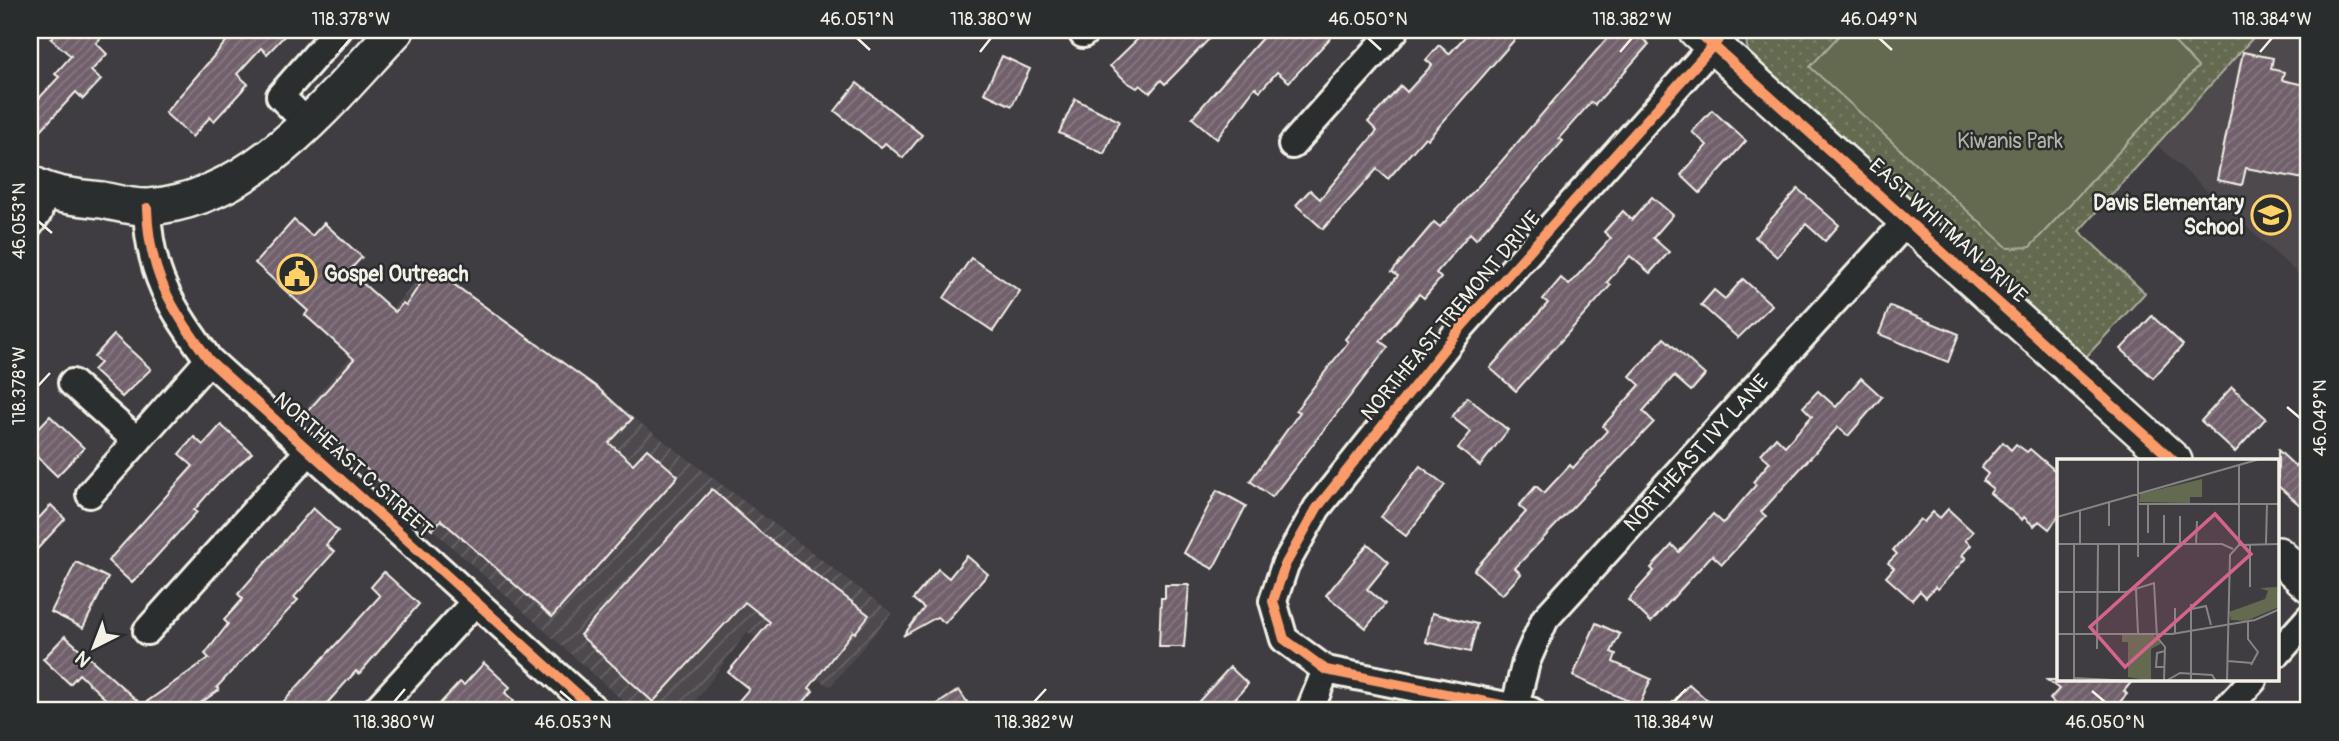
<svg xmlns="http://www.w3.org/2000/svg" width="2339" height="741" font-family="Pangolin,sans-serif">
  <defs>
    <pattern id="industrial-furrows" width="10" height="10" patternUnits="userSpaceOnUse" patternTransform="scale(1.75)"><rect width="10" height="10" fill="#4e484e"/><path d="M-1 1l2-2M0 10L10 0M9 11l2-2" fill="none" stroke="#686368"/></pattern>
    <pattern id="park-dots" width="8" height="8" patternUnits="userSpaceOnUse" patternTransform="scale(1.75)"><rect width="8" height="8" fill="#636a50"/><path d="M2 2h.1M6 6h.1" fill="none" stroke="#7a8069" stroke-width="1.8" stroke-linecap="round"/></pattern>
    <pattern id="building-hatch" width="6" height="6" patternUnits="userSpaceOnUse" patternTransform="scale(1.75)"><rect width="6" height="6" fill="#71616c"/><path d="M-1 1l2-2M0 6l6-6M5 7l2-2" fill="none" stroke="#867881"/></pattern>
  </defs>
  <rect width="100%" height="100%" fill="#3f3d41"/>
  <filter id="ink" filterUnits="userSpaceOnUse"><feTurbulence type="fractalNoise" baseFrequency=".0143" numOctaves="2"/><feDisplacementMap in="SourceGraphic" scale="14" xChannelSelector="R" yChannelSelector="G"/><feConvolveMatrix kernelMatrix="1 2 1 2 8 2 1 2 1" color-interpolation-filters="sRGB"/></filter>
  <g filter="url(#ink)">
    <polygon fill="#4e484e" points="2260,30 2309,30 2309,284 2158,146"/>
    <polygon fill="url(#industrial-furrows)" points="431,265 892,613 830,687 747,632 688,711 634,711 302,412"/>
    <path fill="url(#park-dots)" stroke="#acae9c" stroke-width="2" d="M1751 30H2260L2079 231 2145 293 2085 358 1751 57C1746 47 1744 39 1751 30Z"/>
    <polygon fill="#636a50" stroke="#acae9c" stroke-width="2" points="1844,30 2163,30 2198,67 2030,247 2008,248 1810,67"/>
    <g fill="url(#building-hatch)" stroke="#f4f1e8" stroke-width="2">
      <polygon points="60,30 108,30 96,43 107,54 91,71 101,80 83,99 76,92 30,142 30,108 59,77 55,74 71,56 51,39"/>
      <polygon points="236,30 290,30 267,54 261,48 237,74 248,84 214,121 210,117 192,137 165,113"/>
      <polygon points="1147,30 1218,30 1165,84 1161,80 1150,93 1140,85 1137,88 1127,82 1110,66"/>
      <polygon points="1269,30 1338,30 1289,82 1277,72 1260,91 1255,87 1217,139 1192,118"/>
      <polygon points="1471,30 1523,30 1428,139 1425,137 1388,179 1377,169 1323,229 1296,205 1310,190 1320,199 1377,131 1368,122 1401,86 1407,92 1432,65 1426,60 1439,45 1449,54"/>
      <polygon points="1614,30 1632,30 1649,44 1595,105 1591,102 1559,138 1563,141 1476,239 1470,233 1436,273 1441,278 1424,298 1419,294 1380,341 1388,347 1272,497 1250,481 1300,412 1296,410 1348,342 1345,339 1398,276 1392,272 1434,222 1440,227 1500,163"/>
      <polygon points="2243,52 2273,58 2271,69 2284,72 2282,80 2309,86 2309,180 2246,168 2242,185 2217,180"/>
      <polygon points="1002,56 1030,69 1012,106 984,93"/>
      <polygon points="857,83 922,135 903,158 885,143 881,148 835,111"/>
      <polygon points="1075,99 1119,121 1104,154 1059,133"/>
      <polygon points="1712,110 1746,141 1700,193 1681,175 1707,145 1692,132"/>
      <polygon points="1798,189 1839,225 1825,241 1806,224 1777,257 1755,237"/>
      <polygon points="1652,197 1673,215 1653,238 1669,252 1650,273 1630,256 1607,282 1611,285 1516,391 1490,368 1548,303 1543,299 1561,278 1569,285 1611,238 1604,232 1623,211 1632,220"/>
      <polygon points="294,220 312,236 324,223 362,257 349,271 395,312 403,303 406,305 431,268 598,388 632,419 609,443 633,464 647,449 678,476 552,617 441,520 432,530 306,413 354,359 305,315 308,311 255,263"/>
      <polygon points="971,258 1020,291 993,331 944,298"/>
      <polygon points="1743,279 1772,305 1738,338 1701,305 1714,290 1725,299"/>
      <polygon points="1890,306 1959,334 1948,362 1879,334"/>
      <polygon points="2152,316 2183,345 2153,378 2121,349"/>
      <polygon points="114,335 151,369 122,397 93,370 100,363 94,357"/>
      <polygon points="1664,338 1705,375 1691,391 1674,376 1643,411 1654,422 1515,568 1521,574 1502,595 1474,570 1526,512 1519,506 1536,486 1544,493 1570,465 1573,468 1607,431 1603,426 1640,385 1630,376"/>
      <polygon points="1861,378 1882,397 1848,436 1838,427 1761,512 1766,516 1722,564 1712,555 1651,622 1628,600 1654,571 1651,568 1672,545 1679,552 1713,514 1723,523 1756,485 1753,482 1770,462 1761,454 1776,437 1785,446 1812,416 1803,407 1818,391 1836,407"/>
      <polygon points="2232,387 2266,418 2235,452 2201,421"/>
      <polygon points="1467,397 1508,430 1480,466 1458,448 1471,432 1452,417"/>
      <polygon points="50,416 84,448 57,476 30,450 30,437"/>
      <polygon points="221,425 252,453 215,486 194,510 197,512 132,583 108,561 193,466 179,454 194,437 203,445"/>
      <polygon points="2003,442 2011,450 2016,444 2027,452 2030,449 2059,474 2059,516 2049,529 2039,521 2034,526 2024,517 2022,520 1990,493 1993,489 1983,481 1988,474 1981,468"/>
      <polygon points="2278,450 2295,466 2309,450 2309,513 2278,486"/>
      <polygon points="1420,466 1445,485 1406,536 1381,517"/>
      <polygon points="712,489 761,533 869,615 855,633 853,631 809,688 813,691 796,711 730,711 749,689 728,672 770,622 745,602 653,702 580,635"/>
      <polygon points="1217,490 1246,506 1213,569 1184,553"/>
      <polygon points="51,505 65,519 30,557 30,510 39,518"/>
      <polygon points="313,508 338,531 326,545 334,552 294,597 298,600 217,687 219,690 189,711 105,711 111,704 79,674 70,684 43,659 65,636 142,705 209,658 205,654 228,624 224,620 243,599 238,594"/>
      <polygon points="1948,509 1973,532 1965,540 1971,545 1962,555 1966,558 1938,589 1935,587 1926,597 1920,591 1912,600 1886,577 1894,568 1888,563 1897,554 1893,550 1920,519 1924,522 1933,512 1940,518"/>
      <polygon points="1368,544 1389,562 1367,589 1385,604 1366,628 1326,595"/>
      <polygon points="967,556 988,574 945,623 937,617 903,636 924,608 913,599 938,569 949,578"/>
      <polygon points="76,562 108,578 83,628 51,612"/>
      <polygon points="384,572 419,604 359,674 356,671 320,711 275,711 380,596 371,587"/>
      <polygon points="1165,585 1189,585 1184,647 1159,647 1161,598 1165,598"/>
      <polygon points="1432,613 1477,624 1470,652 1426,642"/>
      <polygon points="1596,623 1620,634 1611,652 1616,654 1613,662 1651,679 1639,706 1573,676"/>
      <polygon points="484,663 510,687 505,693 514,701 505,711 433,711 460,682 464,685"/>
      <polygon points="1230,667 1248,684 1224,711 1190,711"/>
      <polygon points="2047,680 2133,680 2124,691 2127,694 2112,711 2049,711 2055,704 2050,699 2059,689"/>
      <polygon points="1689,684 1719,711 1665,711"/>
      <polygon points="959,690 973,711 927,711"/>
    </g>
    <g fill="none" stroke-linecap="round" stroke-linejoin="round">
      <g stroke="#f4f1e8" stroke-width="32">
        <g id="minor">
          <polyline points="1083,34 1087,30"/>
          <polyline points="307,123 280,96 338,30"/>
          <polyline points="1292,145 1395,30"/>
          <path d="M147 208C149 275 171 307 209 360L596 711"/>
          <polyline points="30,224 38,213 45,192"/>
          <polyline points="72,383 137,441"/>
          <polyline points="90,494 209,360"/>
          <polyline points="147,631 308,452"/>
          <polyline points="2278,653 2309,618"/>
          <path id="s1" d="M1515 706 1526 662 1545 619 1908 220"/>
          <polyline points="1310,710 1326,670"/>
          <polyline points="375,711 475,602"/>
          <polyline points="1531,711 1326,670 1284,639 1273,601 1285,565 1317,508 1463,325 1727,30"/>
          <polyline points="2224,711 2253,680"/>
        </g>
      </g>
      <g stroke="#f4f1e8" stroke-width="40">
        <g id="major">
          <polyline points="1696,30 2174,461"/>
          <path d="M30 183C52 196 77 197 102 200 117 203 134 208 149 207 255 199 329 101 396 30"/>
          <polyline points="2278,555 2309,584"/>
        </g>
      </g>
      <use href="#minor" stroke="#2a2d2e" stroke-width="26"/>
      <use href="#major" stroke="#2a2d2e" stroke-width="35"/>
      <g stroke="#2a2d2e" stroke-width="15">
        <g id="cycleway">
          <polyline points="1696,30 2174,461"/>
          <path d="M147 208C149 275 171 307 209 360L596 711"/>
          <polyline points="1531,711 1326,670 1284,639 1273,601 1285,565 1317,508 1463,325 1727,30"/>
        </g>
      </g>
      <use href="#cycleway" stroke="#fa9b69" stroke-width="10"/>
    </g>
  </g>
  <path fill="none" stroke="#f4f1e8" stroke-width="2.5" d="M857 38 870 50M1368 38 1381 50M1879 38 1892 50M339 52 351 38M980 52 991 38M1620 52 1632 38M2260 52 2272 38M38 221 52 233M38 386 50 373M2287 407 2300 418M560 691 573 702M2092 691 2105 702M394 702 405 689M1034 702 1046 689M1674 702 1686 689"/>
  <defs>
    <g id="school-ring" transform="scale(2.0125)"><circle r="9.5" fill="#2a2d2e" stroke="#ffd166" stroke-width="1.5"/><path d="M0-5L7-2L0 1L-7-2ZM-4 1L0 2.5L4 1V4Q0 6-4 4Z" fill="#ffd166"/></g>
    <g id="civic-ring" transform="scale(2.0125)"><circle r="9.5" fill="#2a2d2e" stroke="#ffd166" stroke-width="1.5"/><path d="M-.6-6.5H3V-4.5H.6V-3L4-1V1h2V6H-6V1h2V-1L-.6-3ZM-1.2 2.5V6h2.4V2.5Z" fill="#ffd166"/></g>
  </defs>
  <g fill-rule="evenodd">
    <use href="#school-ring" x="2271" y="215"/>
    <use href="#civic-ring" x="297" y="274"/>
  </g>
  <g text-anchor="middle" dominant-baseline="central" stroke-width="5" stroke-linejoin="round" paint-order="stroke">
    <g font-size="21" fill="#b3b4a4" stroke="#2a2d2e">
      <text x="2010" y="141">Kiwanis Park</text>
    </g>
    <g font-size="21" font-weight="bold" fill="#f4f1e8" stroke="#2a2d2e" text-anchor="end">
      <text x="2244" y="203">Davis Elementary<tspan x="2244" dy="24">School</tspan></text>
      <text x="324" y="274" text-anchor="start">Gospel Outreach</text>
    </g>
    <g font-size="21" fill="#f4f1e8" stroke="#2a2d2e">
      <text transform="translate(1948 231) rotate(42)">EAST WHITMAN DRIVE</text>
      <text transform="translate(1451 316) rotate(-50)">NORTHEAST TREMONT DRIVE</text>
      <text stroke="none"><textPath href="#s1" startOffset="317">NORTHEAST IVY LANE</textPath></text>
      <text transform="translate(353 465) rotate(42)">NORTHEAST C STREET</text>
    </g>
  </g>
  <g transform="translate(2057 459)">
    <rect width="222" height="222" fill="#3f3d41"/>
    <path d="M145 20V38H133V44L82 43 83 35ZM220 128 222 148 189 162 174 161 172 153 208 140 211 132 203 129Z" fill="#636a50"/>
    <path d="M65 176H97L105 184 94 190V222L71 218V183H65Z" fill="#636a50"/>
    <path d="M74 178H94L90 191 73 197Z" fill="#636a50"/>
    <path fill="none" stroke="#878584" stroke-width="2" d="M182 7V86M81 45H223M91 45V74M23 51V85M0 58 203 0M52 67V42M0 85H165L176 90M107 85V56M123 85V57M139 85 140 62M209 85 210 45M193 86V128M81 98V0M79 130 81 174M0 133H69L97 124 100 178 108 188 107 222M62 133V85M118 149V174M135 150 149 147 154 166M191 163V180L201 193 194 206M0 175H115L198 161 223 150M40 190 41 85M171 202 195 204M107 208H99L100 194 108 192M17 219 76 222M17 222V85M109 222 123 214 155 216 159 222M134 222V145M170 222 173 96 182 86 223 85"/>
    <path fill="#d4648c" fill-opacity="0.15" stroke="#d4648c" stroke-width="3.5" d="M158 55 194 95 68 208 33 168Z"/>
    <rect width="222" height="222" fill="none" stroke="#f4f1e8" stroke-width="3.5"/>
  </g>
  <rect width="2339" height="741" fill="none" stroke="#2a2d2e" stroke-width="77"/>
  <g transform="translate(94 647) rotate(222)" stroke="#2a2d2e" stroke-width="5" paint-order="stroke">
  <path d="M0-5L12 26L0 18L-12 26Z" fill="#f4f1e8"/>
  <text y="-10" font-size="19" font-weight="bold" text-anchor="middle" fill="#f4f1e8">N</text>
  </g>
  <rect x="38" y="38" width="2262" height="664" fill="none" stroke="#f4f1e8" stroke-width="2.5"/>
  <g font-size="18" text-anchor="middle" fill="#f4f1e8">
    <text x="351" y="25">118.378°W</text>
    <text x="857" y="25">46.051°N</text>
    <text x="991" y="25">118.380°W</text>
    <text x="1368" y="25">46.050°N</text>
    <text x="1632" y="25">118.382°W</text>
    <text x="1879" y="25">46.049°N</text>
    <text x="2272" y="25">118.384°W</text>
    <text transform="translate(19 221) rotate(-90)" y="6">46.053°N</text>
    <text transform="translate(19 386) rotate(-90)" y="6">118.378°W</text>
    <text transform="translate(2320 418) rotate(-90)" y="6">46.049°N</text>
    <text x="394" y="728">118.380°W</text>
    <text x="573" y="728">46.053°N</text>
    <text x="1034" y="728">118.382°W</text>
    <text x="1674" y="728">118.384°W</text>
    <text x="2105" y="728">46.050°N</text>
  </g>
</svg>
